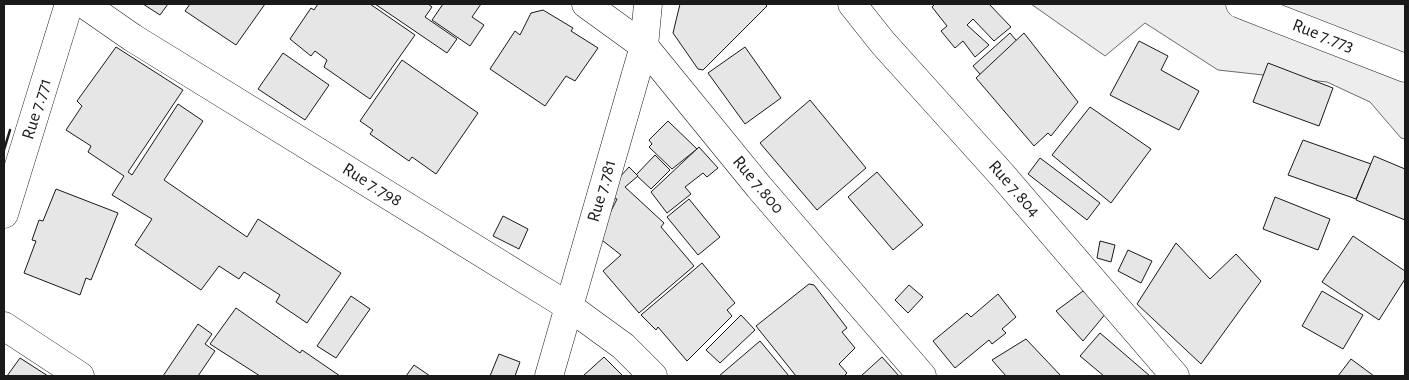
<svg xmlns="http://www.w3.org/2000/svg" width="1409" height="380" font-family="'Alegreya Sans',sans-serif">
  <rect width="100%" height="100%" fill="#fff"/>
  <polygon fill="#ededed" stroke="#6a6a6a" points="1031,4 1405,4 1405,139 1401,138 1370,102 1327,82 1218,70 1145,23 1105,56"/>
  <g fill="#e6e6e6" stroke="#1a1a1a">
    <polygon points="143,4 168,4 160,15"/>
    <polygon points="190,4 265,4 236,45 185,11"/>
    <polygon points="318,4 370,4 415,35 370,99 324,67 327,60 315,51 311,56 290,39 311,8 314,10"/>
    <polygon points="375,4 428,4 432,7 425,17 457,39 447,53"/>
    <polygon points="443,4 481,4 472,17 484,25 470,46 432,20"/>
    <polygon points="679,4 765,4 767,6 703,70 698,69 673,33 680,4"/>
    <polygon points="935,4 989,4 1011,27 994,41 973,19 967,25 989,45 975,57 963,41 955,48 941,31 947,26 932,7"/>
    <polygon points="543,10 573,28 571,31 598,48 575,81 566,76 545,106 490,69 515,31 520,35 531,13"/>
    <polygon points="1010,33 1022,47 985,80 973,66"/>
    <polygon points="1024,33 1078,102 1051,136 1048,133 1034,146 976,78"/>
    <polygon points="1139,41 1168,56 1161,70 1199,91 1179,130 1110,95"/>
    <polygon points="116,47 183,90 128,172 132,175 178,104 203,121 164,180 247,237 258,219 341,273 307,323 276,302 280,295 244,272 239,279 219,266 201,290 135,245 152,219 112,195 124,176 88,152 91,146 66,130 82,106 77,101"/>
    <polygon points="745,47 781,98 745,124 708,73"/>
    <polygon points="283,53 329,85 305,120 258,89"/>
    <polygon points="402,60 478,113 436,174 412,157 409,161 370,134 373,130 360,121"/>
    <polygon points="1268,63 1333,88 1319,126 1253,102"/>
    <polygon points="810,100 866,168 817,210 760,143"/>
    <polygon points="1090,107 1151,149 1111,203 1052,155"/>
    <polygon points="668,121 697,149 672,169 649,147 652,144 649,140"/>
    <polygon points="1303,140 1371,164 1356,199 1288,175"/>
    <polygon points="699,147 718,168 707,177 703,173 685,187 691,194 667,213 651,192"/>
    <polygon points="655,155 670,170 651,189 636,175"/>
    <polygon points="1374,156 1405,169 1405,220 1356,200"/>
    <polygon points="1040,158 1100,203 1087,220 1028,174"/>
    <polygon points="629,167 638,176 625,187 664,223 661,227 694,266 639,313 603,271 621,255 598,237 617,199 606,197 618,179"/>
    <polygon points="877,172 923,225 893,250 848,197"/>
    <polygon points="56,189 118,213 91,280 86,278 80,295 24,273 36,241 32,240 39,220 43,221"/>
    <polygon points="1275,197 1330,219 1318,250 1263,229"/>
    <polygon points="689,199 720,237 698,255 667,217"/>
    <polygon points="503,216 528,229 519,249 493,236"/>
    <polygon points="1353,236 1405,271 1405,279 1379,320 1322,282"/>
    <polygon points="1100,241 1115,245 1111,262 1097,258"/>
    <polygon points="1176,243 1210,279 1236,254 1261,281 1201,364 1137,304"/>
    <polygon points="1128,250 1152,261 1141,283 1118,271"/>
    <polygon points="702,263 735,303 727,310 732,316 687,361 658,327 656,330 641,315"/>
    <polygon points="809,284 814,285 847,328 842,332 855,348 839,364 847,373 844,376 796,376 756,326"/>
    <polygon points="909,285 923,297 908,313 895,300"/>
    <polygon points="1083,291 1107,312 1083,341 1056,311"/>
    <polygon points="1322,291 1363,315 1343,349 1302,326"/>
    <polygon points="998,294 1016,317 1002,329 1006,333 992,344 989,340 955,368 933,341 967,313 971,317"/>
    <polygon points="351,296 370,309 336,358 317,346"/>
    <polygon points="236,308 300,353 302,350 340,376 260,376 210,344"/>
    <polygon points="741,315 755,330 720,363 706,350"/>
    <polygon points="198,324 212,334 205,344 215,351 198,376 163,376"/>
    <polygon points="1100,333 1150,376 1104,376 1080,356"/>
    <polygon points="1026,339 1061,376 1006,376 992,360"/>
    <polygon points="760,341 789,376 719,376"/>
    <polygon points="499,354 520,362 515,376 490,376"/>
    <polygon points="604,357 623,376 583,376"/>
    <polygon points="882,357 899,376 861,376"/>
    <polygon points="20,358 48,376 7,376"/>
    <polygon points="1351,359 1374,376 1338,376"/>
    <polygon points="414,365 430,376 406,376"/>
  </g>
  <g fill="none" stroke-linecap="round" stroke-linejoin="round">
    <g stroke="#1a1a1a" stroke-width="29">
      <g id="minor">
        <polyline points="84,4 133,38 568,306 623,346 653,376"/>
        <polyline points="586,4 644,46 759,187 922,376"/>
        <polyline points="852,4 883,43 1003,176 1175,376"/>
        <polyline points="1240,4 1405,68"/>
        <polyline points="4,214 69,4"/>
        <polyline points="4,326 80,376"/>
        <polyline points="549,376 644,46 648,4"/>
      </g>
    </g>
    <use href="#minor" stroke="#fff" stroke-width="28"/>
    <polyline stroke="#1a1a1a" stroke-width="2.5" points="4,150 10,130"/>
  </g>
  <g text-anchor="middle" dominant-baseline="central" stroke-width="4" stroke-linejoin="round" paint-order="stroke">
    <g font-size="18" fill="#1a1a1a" stroke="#fff">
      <text transform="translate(1323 36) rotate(21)">Rue 7.773</text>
      <text transform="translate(37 109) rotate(-73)">Rue 7.771</text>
      <text transform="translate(372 185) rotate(32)">Rue 7.798</text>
      <text transform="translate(758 185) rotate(50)">Rue 7.800</text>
      <text transform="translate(1014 189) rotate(49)">Rue 7.804</text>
      <text transform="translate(602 191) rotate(-74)">Rue 7.781</text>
    </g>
  </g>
  <rect width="1409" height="380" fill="none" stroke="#1a1a1a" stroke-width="10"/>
</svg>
